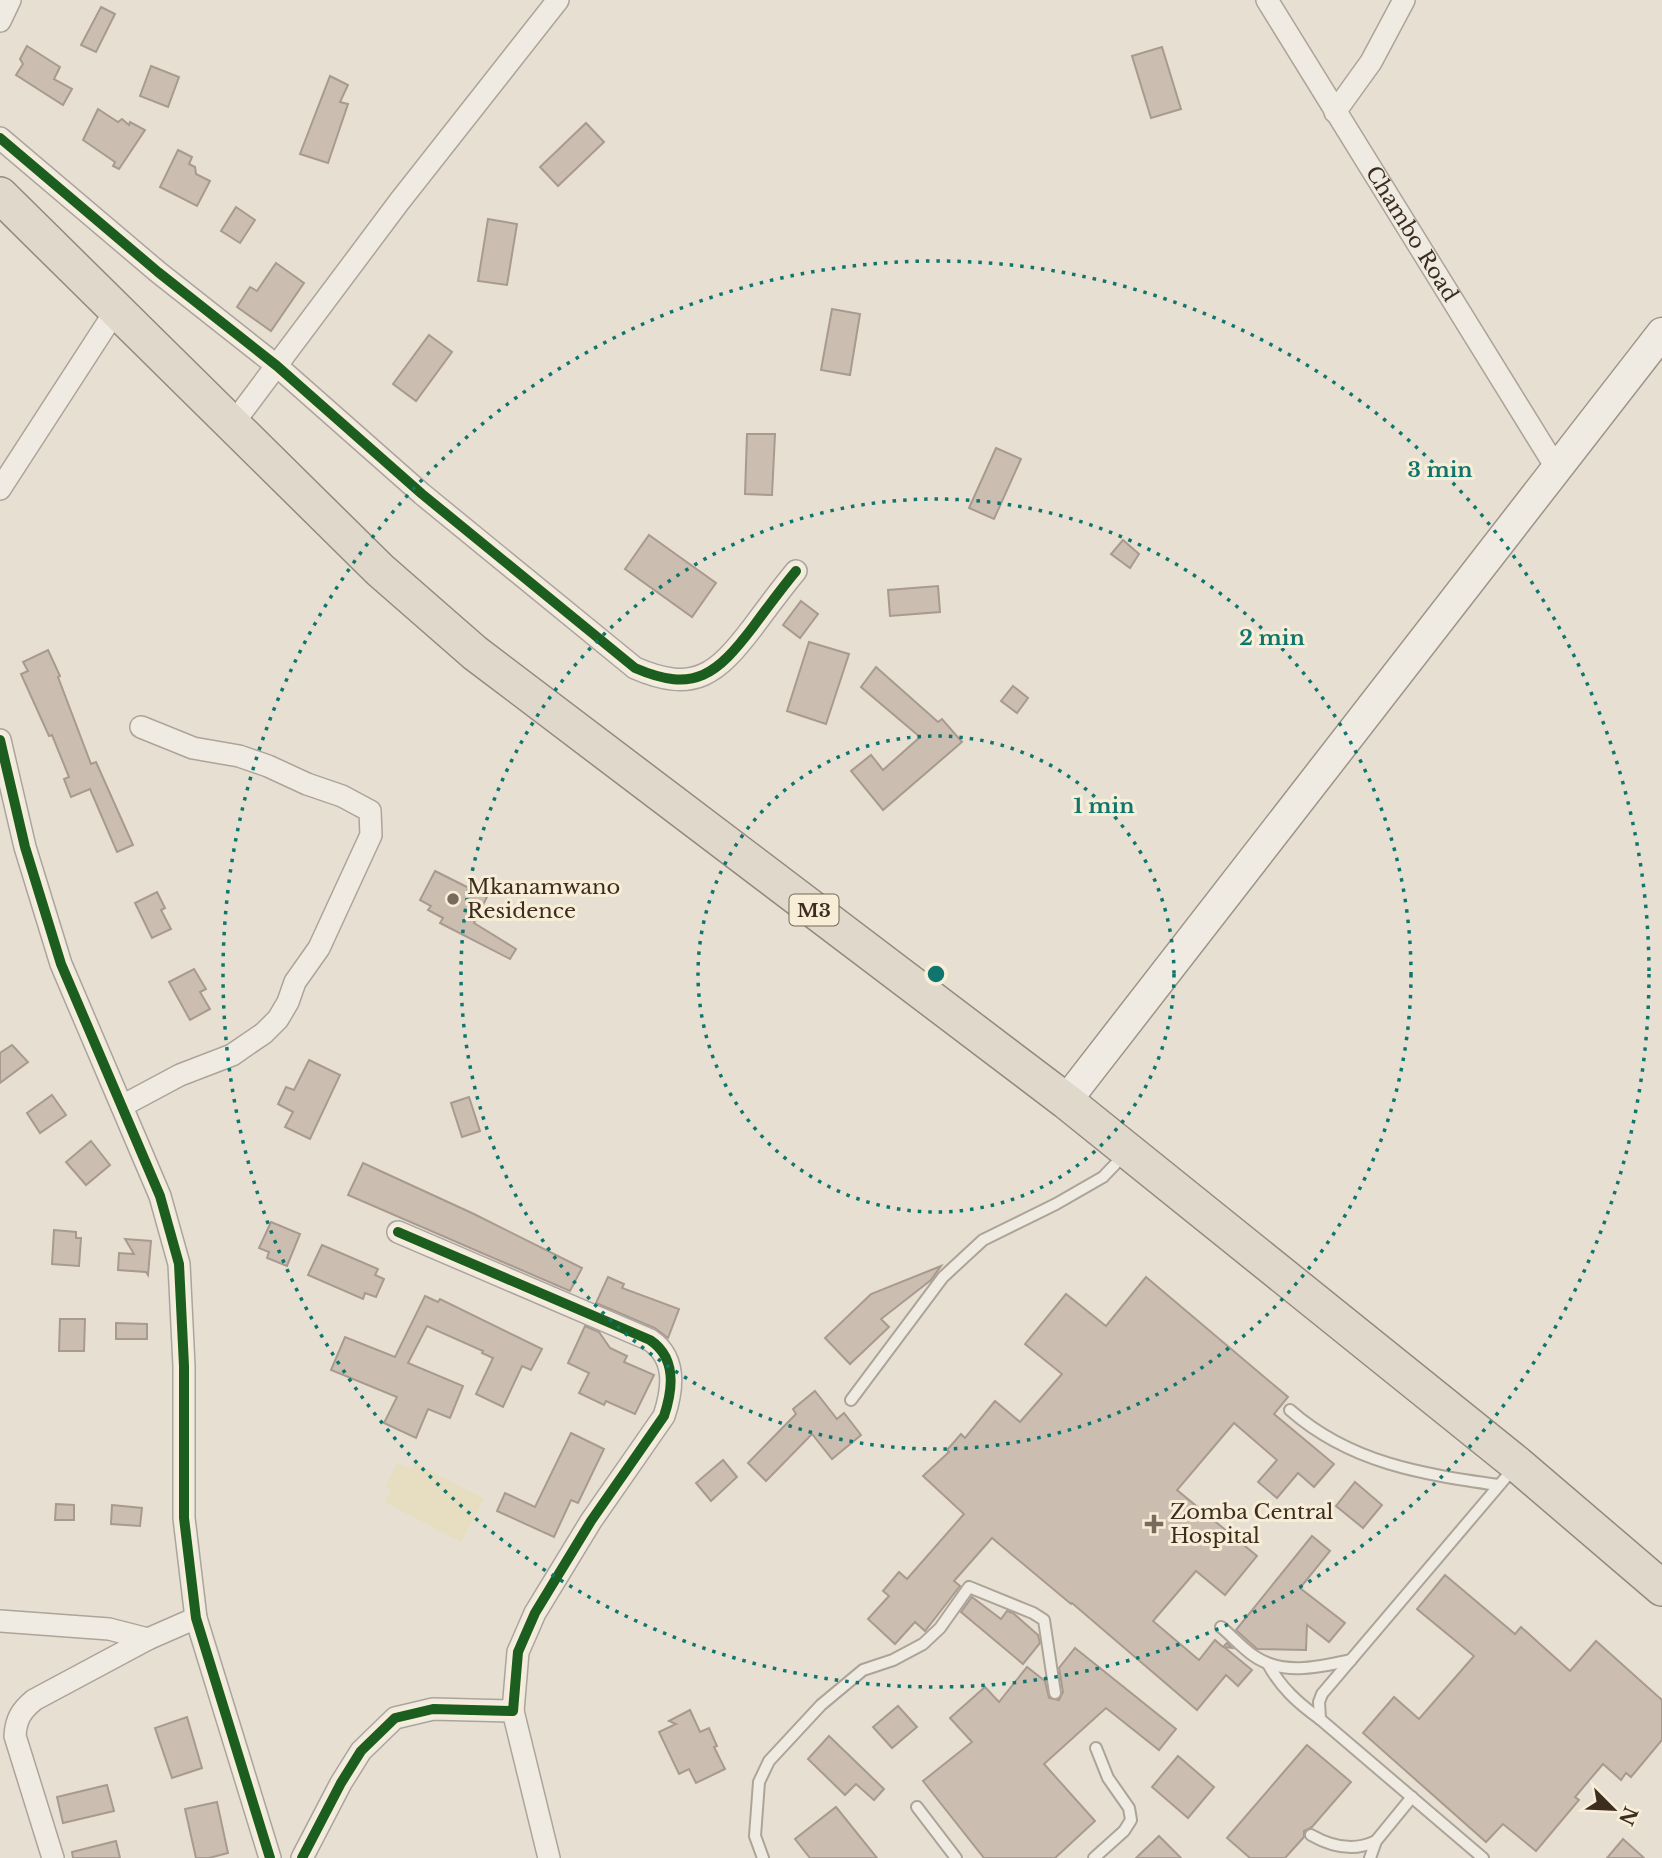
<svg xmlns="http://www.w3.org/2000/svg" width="1662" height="1858" font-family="'Libre Baskerville',serif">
  <rect width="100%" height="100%" fill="#e7dfd1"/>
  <polygon fill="#e7ddc1" points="397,1463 411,1469 416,1463 484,1499 461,1542 385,1502 391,1492 386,1487"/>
  <g fill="#ccbdb1" stroke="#a89a8f" stroke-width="2">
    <polygon points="101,7 115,14 96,52 81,45"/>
    <polygon points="27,46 60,67 54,79 72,89 63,105 16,75 23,64 20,59"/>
    <polygon points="1162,47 1181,109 1151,118 1132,56"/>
    <polygon points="151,66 179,77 168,107 140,96"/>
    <polygon points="330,76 348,85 340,102 348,104 328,163 300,154"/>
    <polygon points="98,109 118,122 122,119 129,125 130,122 145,130 119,169 113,166 115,162 83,140"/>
    <polygon points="586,123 604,142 558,186 540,167"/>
    <polygon points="178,150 192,157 189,164 195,167 196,174 210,181 197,206 160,187"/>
    <polygon points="236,207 255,220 240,243 221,231"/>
    <polygon points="488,219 517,224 507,285 478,281"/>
    <polygon points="276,263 304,283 271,331 237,307 250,287 257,291"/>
    <polygon points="832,309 860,314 850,375 821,370"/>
    <polygon points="429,335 452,352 416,401 393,384"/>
    <polygon points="747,434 775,434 772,495 745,494"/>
    <polygon points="996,448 1021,459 994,519 969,508"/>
    <polygon points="649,535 716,583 692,617 625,569"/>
    <polygon points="1123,540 1139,554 1130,568 1111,554"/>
    <polygon points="938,586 940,612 890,616 888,590"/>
    <polygon points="801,601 818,614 800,638 783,625"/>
    <polygon points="809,642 849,654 826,724 787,711"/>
    <polygon points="48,650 60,676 58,677 91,764 96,762 133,845 117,852 90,789 71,797 64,779 69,777 52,735 49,736 21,674 28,671 23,662"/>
    <polygon points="876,667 938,722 942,719 962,742 883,810 851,771 871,755 883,770 920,737 861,687"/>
    <polygon points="1013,686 1028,698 1017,713 1001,701"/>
    <polygon points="435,871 487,897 474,923 516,949 510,959 440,923 443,918 428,910 431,906 420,900"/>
    <polygon points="157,892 165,908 161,910 171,929 152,938 135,903"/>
    <polygon points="194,969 206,989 200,992 210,1009 190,1020 169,982"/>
    <polygon points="12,1045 28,1062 0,1083 0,1053"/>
    <polygon points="309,1060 340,1075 310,1139 285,1127 293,1112 278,1104 286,1087 294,1090"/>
    <polygon points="52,1095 66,1115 40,1133 27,1113"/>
    <polygon points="469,1097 480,1131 462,1137 451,1103"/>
    <polygon points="91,1141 110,1165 86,1185 66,1162"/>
    <polygon points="363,1163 474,1214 582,1268 570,1291 348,1195"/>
    <polygon points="271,1222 300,1234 287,1266 267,1258 269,1252 259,1248"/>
    <polygon points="54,1230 76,1232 76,1238 81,1238 79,1266 52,1264"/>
    <polygon points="125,1239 151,1241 148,1275 146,1272 118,1270 119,1253 134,1254"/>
    <polygon points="322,1245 378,1269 375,1275 384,1279 376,1297 365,1293 363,1299 308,1275"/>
    <polygon points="941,1266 931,1280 881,1319 889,1327 850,1364 825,1338 871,1294"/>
    <polygon points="608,1277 624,1284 622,1288 679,1309 668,1338 655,1328 596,1303"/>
    <polygon points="1146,1277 1288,1397 1274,1414 1334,1464 1314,1487 1298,1473 1277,1498 1258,1482 1277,1460 1234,1423 1177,1490 1257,1556 1225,1595 1196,1571 1153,1621 1199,1660 1215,1640 1223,1647 1227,1643 1232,1648 1224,1647 1252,1670 1238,1686 1226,1675 1197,1710 1072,1603 1071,1604 992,1538 954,1581 960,1586 925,1631 915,1622 895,1644 868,1619 889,1596 883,1591 899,1572 907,1579 964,1514 923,1476 949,1452 947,1450 961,1434 965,1438 995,1401 1020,1422 1062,1374 1025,1344 1066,1294 1106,1326"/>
    <polygon points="425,1296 438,1302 440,1299 542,1349 531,1370 522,1366 503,1407 476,1394 493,1358 482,1353 483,1351 427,1326 408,1363 463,1386 450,1418 428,1409 416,1438 384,1423 397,1397 331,1370 345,1337 395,1357"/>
    <polygon points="60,1319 85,1319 84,1351 59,1351"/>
    <polygon points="116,1323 147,1324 147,1339 116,1339"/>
    <polygon points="585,1326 599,1332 610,1348 627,1356 624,1362 654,1375 635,1414 606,1401 604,1405 579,1393 589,1373 568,1363"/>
    <polygon points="815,1391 837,1419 844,1413 861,1435 832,1459 812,1434 766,1481 748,1463 796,1414 793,1409"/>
    <polygon points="571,1433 604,1449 578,1503 571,1500 554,1537 497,1511 505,1493 535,1507"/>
    <polygon points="723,1460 737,1477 711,1501 696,1483"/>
    <polygon points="1355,1482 1382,1505 1363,1528 1336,1506"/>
    <polygon points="56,1504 74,1505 74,1520 55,1520"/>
    <polygon points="112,1505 142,1508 140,1526 111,1524"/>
    <polygon points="1312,1536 1330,1551 1300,1588 1345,1623 1329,1642 1307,1625 1306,1650 1257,1649 1236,1630"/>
    <polygon points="1445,1575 1515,1634 1521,1627 1570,1671 1596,1641 1662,1700 1662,1740 1631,1777 1626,1773 1621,1780 1603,1764 1575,1797 1579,1800 1536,1851 1503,1824 1486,1842 1363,1733 1394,1697 1419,1719 1474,1656 1417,1609"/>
    <polygon points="972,1597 1001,1619 1007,1611 1013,1613 1038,1635 1040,1643 1023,1664 961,1612"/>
    <polygon points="1075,1648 1176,1729 1159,1750 1106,1708 1044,1764 1095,1821 1055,1858 984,1858 923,1781 972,1742 950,1718 985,1687 999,1702 1027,1667 1045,1681 1049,1698 1059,1700 1063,1692 1059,1668"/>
    <polygon points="898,1706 917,1727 892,1748 873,1727"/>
    <polygon points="690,1710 700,1732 709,1728 717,1746 714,1747 725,1769 696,1783 689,1769 679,1774 659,1732 676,1724 669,1721"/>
    <polygon points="187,1717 202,1768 172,1778 155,1728"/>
    <polygon points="829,1736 884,1789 874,1800 856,1784 845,1795 808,1759"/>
    <polygon points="1307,1745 1351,1782 1312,1827 1304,1831 1304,1837 1285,1858 1250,1858 1227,1838"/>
    <polygon points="1178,1756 1214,1787 1188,1818 1152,1787"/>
    <polygon points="107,1785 114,1811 63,1823 57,1797"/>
    <polygon points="217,1802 228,1853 209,1858 196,1858 185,1809"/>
    <polygon points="836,1807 877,1858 810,1858 795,1839"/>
    <polygon points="1159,1836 1181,1858 1136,1858"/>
    <polygon points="1623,1839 1644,1858 1607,1858"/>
    <polygon points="116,1841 120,1858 73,1858 72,1852"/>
  </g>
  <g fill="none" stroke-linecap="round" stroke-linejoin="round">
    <g stroke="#ada499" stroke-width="14">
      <g id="service">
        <polyline points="851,1400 943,1277 983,1240 1056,1204 1103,1177 1126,1153"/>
        <path d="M1290 1410C1350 1463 1422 1474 1498 1485"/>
        <path d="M1221 1627C1232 1636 1242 1648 1254 1656 1283 1676 1319 1667 1351 1660"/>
        <path d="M1268 1664C1281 1688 1298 1703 1320 1719"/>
        <polyline points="917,1807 956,1858"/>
        <path d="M1311 1835C1332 1847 1354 1852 1376 1841"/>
        <polyline points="763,1858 755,1836 759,1782 769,1761 821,1705 863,1670 893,1660 923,1644 940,1628 969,1587 1033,1613 1044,1620 1055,1693"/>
        <polyline points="1094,1858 1124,1831 1131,1820 1129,1808 1108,1778 1096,1748"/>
        <polyline points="1370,1858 1376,1841 1412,1797"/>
        <polyline points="1483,1858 1320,1719 1319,1702 1322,1694 1513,1469"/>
      </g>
    </g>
    <g stroke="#ada499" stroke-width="24">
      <g id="minor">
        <path id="s1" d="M1267 0 1557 469"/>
        <polyline points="0,21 10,0"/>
        <polyline points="1335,112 1371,62 1404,0"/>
        <path d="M0 138 158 272 277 366 422 494 635 668C695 694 717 674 753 627 767 608 781 589 796 571"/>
        <polyline points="232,425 399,202 558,0"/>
        <polyline points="0,489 116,310"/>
        <polyline points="0,740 25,847 61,964 160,1196 179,1264 184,1366 184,1518 196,1618 270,1858"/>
        <polyline points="122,1106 180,1075 232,1055 264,1033 278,1019 288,1002 295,982 319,948 371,835 370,811 342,796 307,784 268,766 239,756 193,748 141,727"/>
        <polyline points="0,1621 109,1629 148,1639"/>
        <polyline points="513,1711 549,1858"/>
        <path d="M53 1858 15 1736C16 1719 21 1711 34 1700L148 1639 196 1618"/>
        <path d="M302 1858 341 1783 361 1751 395 1718 433 1709 513 1711 518 1652 535 1613 591 1521 664 1416C673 1389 677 1358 650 1340L398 1232"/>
      </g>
    </g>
    <g stroke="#9d9489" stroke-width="33">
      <polyline id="secondary" points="1066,1101 1662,333"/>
    </g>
    <g stroke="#928a80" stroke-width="38">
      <polyline id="trunk" points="0,195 380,570 475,653 1066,1101 1517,1464 1662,1588"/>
    </g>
    <use href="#service" stroke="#f0ebe2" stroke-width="10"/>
    <use href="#minor" stroke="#f0ebe2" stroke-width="21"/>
    <use href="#secondary" stroke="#f0ebe2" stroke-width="30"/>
    <use href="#trunk" stroke="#e0d8ca" stroke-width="35"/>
    <g stroke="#f8edd7" stroke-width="15">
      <g id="cycleway">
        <path d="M0 138 158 272 277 366 422 494 635 668C695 694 717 674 753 627 767 608 781 589 796 571"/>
        <polyline points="0,740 25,847 61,964 160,1196 179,1264 184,1366 184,1518 196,1618 270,1858"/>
        <path d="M302 1858 341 1783 361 1751 395 1718 433 1709 513 1711 518 1652 535 1613 591 1521 664 1416C673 1389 677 1358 650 1340L398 1232"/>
      </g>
    </g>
    <use href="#cycleway" stroke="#1b5e20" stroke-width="10"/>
  </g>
  <g fill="none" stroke="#0f766e" stroke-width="3.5" stroke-dasharray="3.5 7">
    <circle cx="936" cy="974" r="238"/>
    <circle cx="936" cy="974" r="475"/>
    <circle cx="936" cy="974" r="713"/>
  </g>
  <g fill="#786b5d" stroke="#f8edd7" stroke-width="2.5">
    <circle cx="453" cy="899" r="7"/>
    <path d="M1150.5 1513.5h7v7h7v7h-7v7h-7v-7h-7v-7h7z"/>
  </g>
  <g text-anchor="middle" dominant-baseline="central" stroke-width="6" stroke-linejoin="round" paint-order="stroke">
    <rect fill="#f8edd7" stroke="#756756" stroke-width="2" x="789.5" y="894.5" width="49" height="31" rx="5"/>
    <g font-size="19" font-weight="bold" fill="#3d2d1f">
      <text x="814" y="910">M3</text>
    </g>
    <g font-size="21" fill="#3d2d1f" stroke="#f8edd7">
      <text stroke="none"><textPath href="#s1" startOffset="275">Chambo Road</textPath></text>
    </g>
    <g font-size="21" fill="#3d2d1f" stroke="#f8edd7" text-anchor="start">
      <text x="467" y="887">Mkanamwano<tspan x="467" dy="24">Residence</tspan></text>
      <text x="1170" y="1512">Zomba Central<tspan x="1170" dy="24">Hospital</tspan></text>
    </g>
  </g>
  <circle cx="936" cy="974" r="10" fill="#0f766e" stroke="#f8edd7" stroke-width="3.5"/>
  <g font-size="21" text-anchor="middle" font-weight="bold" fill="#0f766e" stroke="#f8edd7" stroke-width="6" stroke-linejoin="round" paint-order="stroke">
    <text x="1440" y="477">3 min</text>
    <text x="1272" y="645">2 min</text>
    <text x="1104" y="813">1 min</text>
  </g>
  <g transform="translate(1613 1809) rotate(114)" stroke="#f8edd7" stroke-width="5" paint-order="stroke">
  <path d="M0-5L12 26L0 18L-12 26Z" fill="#3d2d1f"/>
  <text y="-10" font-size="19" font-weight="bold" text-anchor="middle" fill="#3d2d1f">N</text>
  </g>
</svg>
